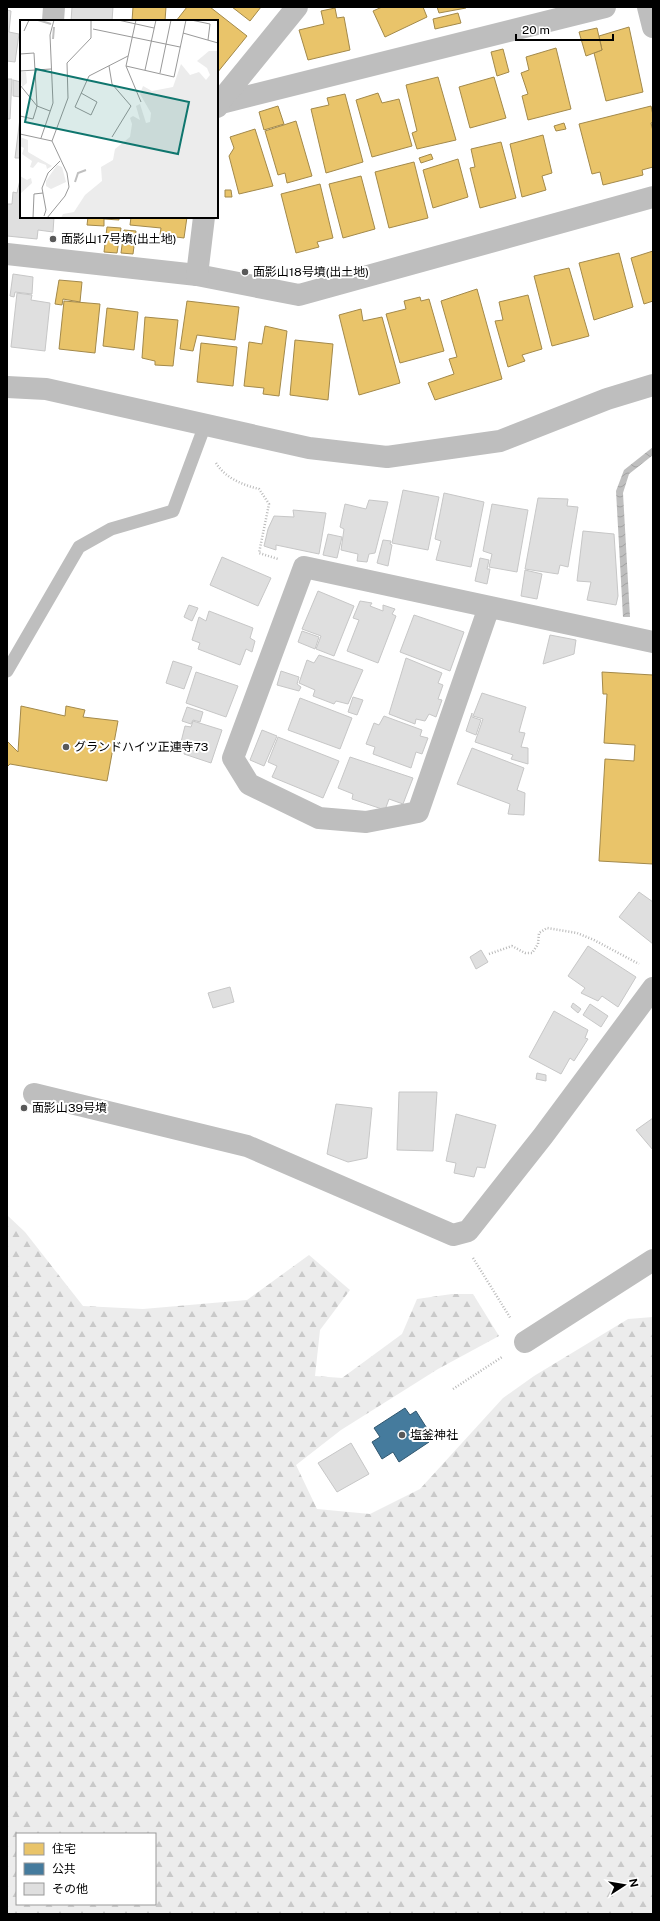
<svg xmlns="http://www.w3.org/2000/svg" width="660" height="1921" font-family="'Public Sans','Noto Sans JP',sans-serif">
  <defs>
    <pattern id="forest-firs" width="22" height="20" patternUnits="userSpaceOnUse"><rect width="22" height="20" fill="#ececec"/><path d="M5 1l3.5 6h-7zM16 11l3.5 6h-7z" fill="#c9c9c9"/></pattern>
    <pattern id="water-waves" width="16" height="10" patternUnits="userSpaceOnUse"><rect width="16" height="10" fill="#bfbfbf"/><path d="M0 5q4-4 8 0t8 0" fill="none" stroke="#a2a2a2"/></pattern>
  </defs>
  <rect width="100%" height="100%" fill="#fff"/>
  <path fill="url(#forest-firs)" fill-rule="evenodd" d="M7 1215 25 1232 83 1306 143 1309 247 1300 309 1255 350 1290 320 1330 315 1376 342 1378 402 1334 417 1299 452 1294H473L499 1336 438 1369 341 1430 296 1465 317 1509 370 1514 420 1489 503 1398 534 1376 628 1319 653 1317V1914H7ZM17 1834H155V1904H17Z"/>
  <polygon fill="url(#water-waves)" points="653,447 653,455 629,474 623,493 630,617 623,617 616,491 624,470"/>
  <g fill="#e9c46a" stroke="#a3894a">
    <polygon points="133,7 166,7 165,21 132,21"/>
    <polygon points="187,7 210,7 247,36 217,73 217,21 176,21"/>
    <polygon points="232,7 261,7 250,21"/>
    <polygon points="382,7 423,7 427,17 385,37 373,11"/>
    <polygon points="437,7 465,7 466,8 439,13"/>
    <polygon points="335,8 337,18 344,17 350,50 308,60 299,30 324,24 321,11"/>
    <polygon points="458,13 461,23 435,29 433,19"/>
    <polygon points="629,27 643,92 606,101 594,53 602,50 599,36"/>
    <polygon points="597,28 602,50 586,56 579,32"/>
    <polygon points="556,48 571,109 528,120 522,96 528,94 521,73 529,70 526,57"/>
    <polygon points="503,49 509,72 497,76 491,52"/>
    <polygon points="438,77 456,140 417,149 412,133 417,131 406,85"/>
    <polygon points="494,77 506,118 470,128 459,87"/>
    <polygon points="378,93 382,103 399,99 412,146 372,157 356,100"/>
    <polygon points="345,94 363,162 326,173 311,109 329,105 327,98"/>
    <polygon points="278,106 284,124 264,130 259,112"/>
    <polygon points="651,106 653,115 653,122 651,123 653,131 653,167 642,170 643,175 603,185 600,172 592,174 579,124"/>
    <polygon points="296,121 312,176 287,183 285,173 278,175 265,131"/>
    <polygon points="564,123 566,129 556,131 554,126"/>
    <polygon points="255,129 273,186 239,194 229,156 234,148 230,137"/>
    <polygon points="543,135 552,173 542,176 546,190 522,197 510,144"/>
    <polygon points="501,142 516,198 480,208 470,168 475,167 471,149"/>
    <polygon points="431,154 433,159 421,163 419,158"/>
    <polygon points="458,159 468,197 433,208 423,170"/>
    <polygon points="414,162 428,218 389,228 375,172"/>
    <polygon points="361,176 375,229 343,238 329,184"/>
    <polygon points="320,184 333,238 317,242 319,247 296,253 281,194"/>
    <polygon points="225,190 231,190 232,197 225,197"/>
    <polygon points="88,217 119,217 119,220 104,219 104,226 87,225"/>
    <polygon points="131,217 187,217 184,238 160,235 161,228 130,225"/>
    <polygon points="107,227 121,228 117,253 104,252"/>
    <polygon points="124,230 136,231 133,254 121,253"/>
    <polygon points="653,251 653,301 644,304 631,258"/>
    <polygon points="619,253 633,307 594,320 579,263"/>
    <polygon points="569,268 589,336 552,346 534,276"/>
    <polygon points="59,280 82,282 80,302 63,299 62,305 55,304"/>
    <polygon points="477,289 502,379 435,400 428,383 454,374 449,359 457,357 441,301"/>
    <polygon points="528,295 542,349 522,355 525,361 508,367 495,321 503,320 499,302"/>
    <polygon points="420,297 421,301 429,299 444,351 400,363 386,314 406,309 404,301"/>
    <polygon points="64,301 100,304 95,353 59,349"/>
    <polygon points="187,301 239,307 235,340 197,335 193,351 180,349"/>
    <polygon points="107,308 138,312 134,350 103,346"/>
    <polygon points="361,309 363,321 382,317 400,383 359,395 339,315"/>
    <polygon points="145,317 178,320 173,366 155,365 155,361 142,358"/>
    <polygon points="265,326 287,331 279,396 263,394 264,388 244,386 249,342 262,344"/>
    <polygon points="295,340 333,344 328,400 290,395"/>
    <polygon points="201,343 237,347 233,386 197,382"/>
    <polygon points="602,672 653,675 653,864 599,861 605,759 634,761 635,745 604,743 607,694 603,694"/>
    <polygon points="21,706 65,716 66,706 85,710 83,717 118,721 107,781 10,764 7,767 7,741 18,752"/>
  </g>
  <polygon fill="#457b9d" stroke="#30566e" points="405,1408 410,1415 416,1411 428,1430 424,1433 429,1442 399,1462 393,1452 382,1459 372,1442 380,1437 374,1428"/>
  <g fill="#dfdfdf" stroke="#c7c7c7">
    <polygon points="72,7 113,7 112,21 71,21"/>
    <polygon points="7,10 11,11 9,32 19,34 15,62 7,61"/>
    <polygon points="7,79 12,79 10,119 7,119"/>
    <polygon points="13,80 21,82 21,97 13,96"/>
    <polygon points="21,110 21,158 15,158"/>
    <polygon points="20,180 21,217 54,217 53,232 38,230 37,239 7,236 7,204 12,204 13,192 17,193"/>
    <polygon points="13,274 33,277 32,294 15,292 14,297 10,296"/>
    <polygon points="17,293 32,295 31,300 50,303 45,351 11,347"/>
    <polygon points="403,490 439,497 428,550 392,543"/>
    <polygon points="444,493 484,502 471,567 436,560 441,541 435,539"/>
    <polygon points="538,498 568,499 567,506 578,507 568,567 560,565 558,574 525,569"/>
    <polygon points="369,500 388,502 375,553 369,554 367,562 357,561 358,554 341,550 344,529 340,527 345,504 366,509"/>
    <polygon points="492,504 528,510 517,572 489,567 492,554 483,551"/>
    <polygon points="293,510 326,513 319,554 276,545 276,550 264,546 268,529 274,516 294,517"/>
    <polygon points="583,531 614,534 618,596 616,605 587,600 591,582 577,581"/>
    <polygon points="328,534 342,537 337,558 323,555"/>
    <polygon points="383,540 391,541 390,544 392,545 388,566 377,563"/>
    <polygon points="222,557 271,578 258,606 210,585"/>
    <polygon points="480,558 489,560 487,569 490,569 487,584 475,581"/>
    <polygon points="525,570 542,574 537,599 521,596"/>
    <polygon points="318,591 354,606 334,656 316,649 321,636 302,629"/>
    <polygon points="360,601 372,603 370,606 383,611 383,605 395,609 392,614 396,616 378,663 347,651 359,620 353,618"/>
    <polygon points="189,605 198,608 192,621 184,617"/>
    <polygon points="209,611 253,628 250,638 255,641 252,652 246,649 240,665 198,649 200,643 192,640 199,617 206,621"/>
    <polygon points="414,615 464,632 450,671 400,652"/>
    <polygon points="302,631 319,637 315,649 298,642"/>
    <polygon points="550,635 576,640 574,654 543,664"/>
    <polygon points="319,655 363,670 348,704 336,701 334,704 313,696 315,690 299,683 307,660 314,663"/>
    <polygon points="406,658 442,673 438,683 443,685 438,699 442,700 436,717 429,714 425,721 416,719 415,724 389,714"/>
    <polygon points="173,661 192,667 184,689 166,683"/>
    <polygon points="281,671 299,677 297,684 301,687 299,691 277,685"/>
    <polygon points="196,672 238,686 226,717 186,703"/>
    <polygon points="482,693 526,707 519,732 525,733 521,747 528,748 528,764 511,759 513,755 475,742 483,719 473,716"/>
    <polygon points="353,697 363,700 357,715 348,712"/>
    <polygon points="300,698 352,718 340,749 288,730"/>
    <polygon points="187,707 203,712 200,722 193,720 191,724 182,721"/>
    <polygon points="472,713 472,717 481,720 476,735 466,731"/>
    <polygon points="384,716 422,730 420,736 428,738 422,754 416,752 411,768 373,754 375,747 366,744 374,723 379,725"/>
    <polygon points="193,721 222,730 211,763 184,754 185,748 180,746 185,726 191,727"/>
    <polygon points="262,730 277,736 264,766 250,760"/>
    <polygon points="278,737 339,761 323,798 272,777 277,766 268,762"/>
    <polygon points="472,748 524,768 517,790 525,793 524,815 508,814 510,804 457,784"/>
    <polygon points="350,757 413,778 403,804 389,799 385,810 352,799 353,794 338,788"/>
    <polygon points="639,892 653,902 653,944 619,917"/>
    <polygon points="588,946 636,977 618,1007 602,996 598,1001 581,993 585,988 568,976"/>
    <polygon points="481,950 488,962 476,969 470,957"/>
    <polygon points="230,987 234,1002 213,1008 208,993"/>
    <polygon points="573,1003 581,1009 578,1013 571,1007"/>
    <polygon points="590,1004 608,1016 601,1027 583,1015"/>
    <polygon points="554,1011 588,1030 585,1038 588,1039 574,1061 570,1058 561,1074 529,1057"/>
    <polygon points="537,1073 546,1075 546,1081 536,1079"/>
    <polygon points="399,1092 437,1092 433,1151 397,1150"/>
    <polygon points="336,1104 372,1108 367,1158 348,1162 327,1154"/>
    <polygon points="456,1114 496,1125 485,1168 477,1167 474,1177 454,1173 456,1163 446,1161"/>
    <polygon points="653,1118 653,1150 636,1130"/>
    <polygon points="351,1443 369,1474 337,1492 318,1463"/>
  </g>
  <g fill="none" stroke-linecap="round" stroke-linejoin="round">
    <g stroke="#b9b9b9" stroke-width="2.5" stroke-dasharray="1 2" stroke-linecap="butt">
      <path d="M216 463C225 478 243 485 259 489L269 504 259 553 278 559"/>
      <polyline points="489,954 512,946 525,953 532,953 538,944 539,933 547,928 577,933 594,940 639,964"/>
      <polyline points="473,1258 511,1319"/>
      <polyline points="453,1389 502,1357"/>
    </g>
    <polyline stroke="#bebebe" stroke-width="13" points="7,671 79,547 111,529 173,511 205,425"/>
    <g stroke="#bebebe" stroke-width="22">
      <polyline points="648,7 653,27"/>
      <polyline points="53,21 54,7"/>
      <polyline points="217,104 605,7"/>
      <polyline points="217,107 218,104 297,7"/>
      <polyline points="7,254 197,275 299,295 653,197"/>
      <polyline points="197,275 204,217"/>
      <polyline points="7,387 46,389 309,448 387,457 500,441 607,399 653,385"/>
      <polyline points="489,607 418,812 366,822 319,818 249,784 233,758 304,567 653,642"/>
      <polyline points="34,1094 247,1146 453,1235 468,1231 543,1136 653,988"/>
      <polyline points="525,1342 653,1260"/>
    </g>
  </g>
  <g fill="#595959" stroke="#fff" stroke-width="1.5">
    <circle cx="53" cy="239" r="4"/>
    <circle cx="245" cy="272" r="4"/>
    <circle cx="66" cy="747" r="4"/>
    <circle cx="24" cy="1108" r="4"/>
    <circle cx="402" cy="1435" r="4"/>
  </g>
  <g text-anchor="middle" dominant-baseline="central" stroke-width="4" stroke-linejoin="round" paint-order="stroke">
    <g font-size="12" fill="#000" stroke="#fff" text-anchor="start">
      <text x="61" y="239">面影山17号墳(出土地)</text>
      <text x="253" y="272">面影山18号墳(出土地)</text>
      <text x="74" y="747">グランドハイツ正連寺73</text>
      <text x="32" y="1108">面影山39号墳</text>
      <text x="410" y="1435">塩釜神社</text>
    </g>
  </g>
  <g transform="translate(20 20)">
    <rect width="198" height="198" fill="#fff"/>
    <path d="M0 117 8 120V132L32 146 27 149 26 145 18 142 13 148 10 147 12 141 2 134 4 128 0 126Z" fill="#ececec"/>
    <path d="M189 31H198V198H41L43 194 54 192 65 175 82 161 81 147 93 140 95 129 110 117 112 104 110 98 113 96 120 100 116 86 120 84 126 103 130 102 131 93 120 74 123 66 132 71 153 67 161 44 170 55 179 52 186 60 190 55 187 48 177 41ZM37 145 42 147 46 162 31 169 26 166V161ZM0 156 7 160 11 158 12 163 0 174Z" fill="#ececec"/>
    <path d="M0 52H6L7 63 2 67Z" fill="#ececec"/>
    <path fill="none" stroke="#bfbfbf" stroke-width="2" d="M18 0 31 4M33 19 34 7M55 162 58 153 66 150"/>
    <path fill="none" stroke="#999" stroke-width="1" d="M98 0 134 8M116 0 106 46 121 82M171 0 190 4 188 20M73 9 160 27M4 11 9 0M163 13 198 23M0 34 14 33 17 86 13 99 0 96M89 46 92 64 111 86 92 117M106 46 154 57 166 0M125 50 136 0M0 51 31 49M140 53 151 0M0 65 17 86 30 91M61 73 77 82 71 95 55 87 69 56 108 36M0 114 32 121M21 118 33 83 30 15 34 0M24 196 26 190 22 168 28 153 40 141M13 198 14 174 23 173M27 198 45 176 49 167 47 153 32 121 48 78 47 43 71 18V0"/>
    <path fill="#0f766e" fill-opacity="0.15" stroke="#0f766e" stroke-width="2" d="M16 49 169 82 158 134 5 102Z"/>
    <rect width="198" height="198" fill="none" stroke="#000" stroke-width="2"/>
  </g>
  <rect width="660" height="1921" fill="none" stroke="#000000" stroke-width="16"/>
  <rect x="16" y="1833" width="140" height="72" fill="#ffffff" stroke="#999999"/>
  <rect x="24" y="1843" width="20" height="12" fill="#e9c46a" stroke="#999999"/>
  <text x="52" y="1853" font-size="12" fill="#000000">住宅</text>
  <rect x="24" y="1863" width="20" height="12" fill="#457b9d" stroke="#999999"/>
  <text x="52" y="1873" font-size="12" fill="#000000">公共</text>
  <rect x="24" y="1883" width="20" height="12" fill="#dfdfdf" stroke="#999999"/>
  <text x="52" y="1893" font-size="12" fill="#000000">その他</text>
  <g transform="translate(624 1885) rotate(78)" stroke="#ffffff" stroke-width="3" paint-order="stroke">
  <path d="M0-3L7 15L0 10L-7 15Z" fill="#000000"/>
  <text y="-6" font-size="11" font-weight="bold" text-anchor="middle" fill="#000000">N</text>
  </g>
  <path d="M516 34v6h97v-6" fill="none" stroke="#000000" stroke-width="2"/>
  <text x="522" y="34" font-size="12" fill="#000000" stroke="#ffffff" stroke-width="3" paint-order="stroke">20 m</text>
</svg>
